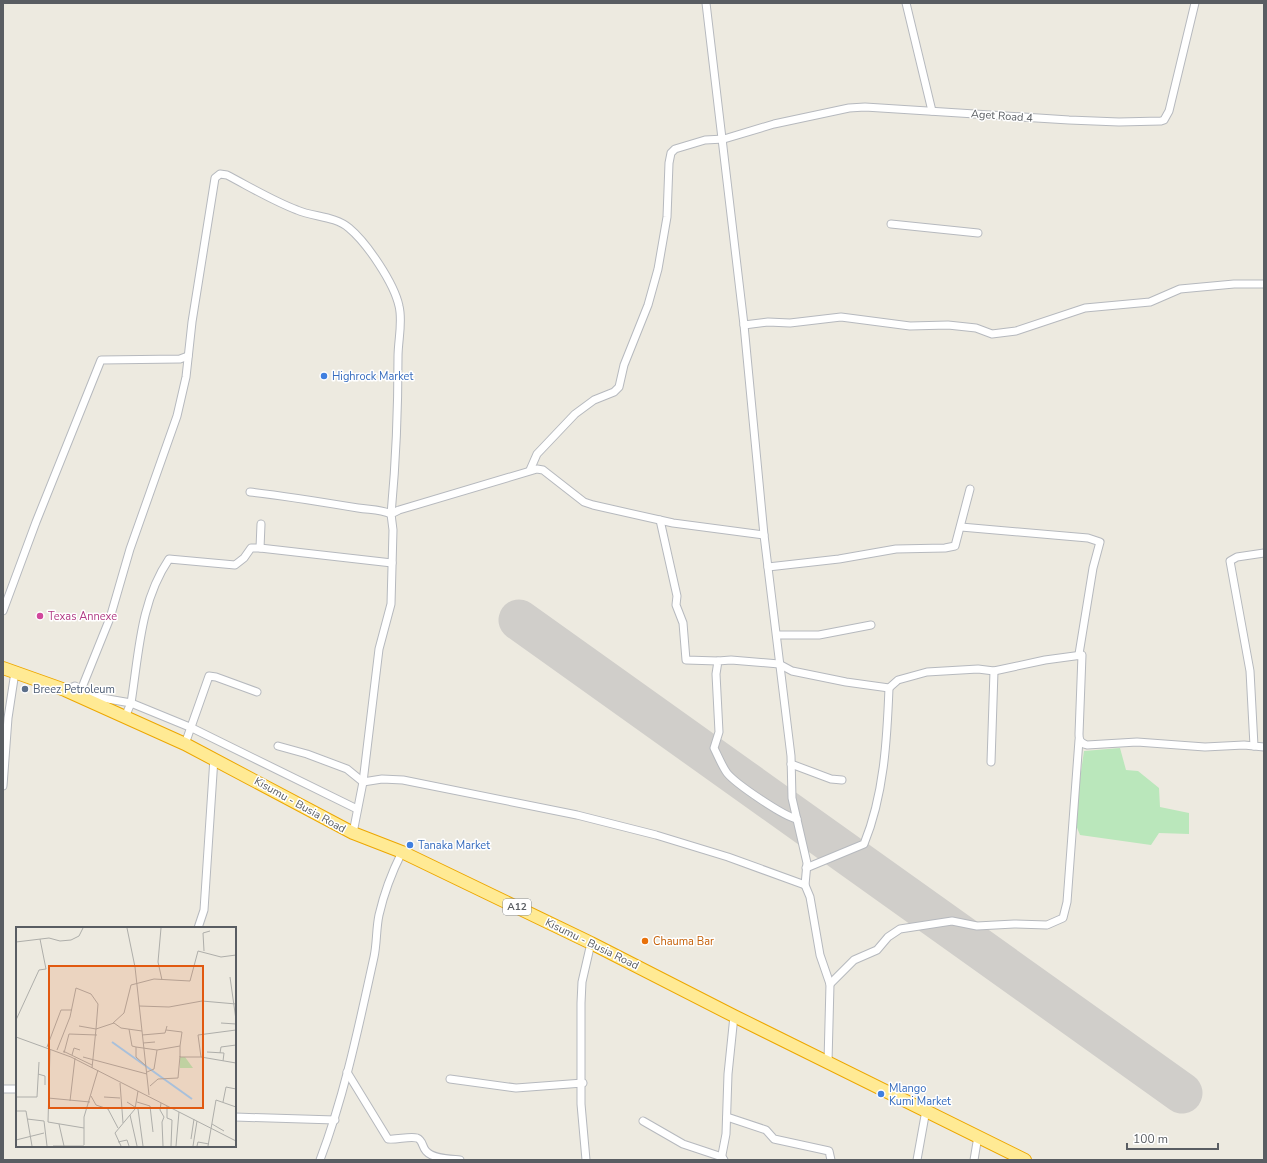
<svg xmlns="http://www.w3.org/2000/svg" width="1267" height="1163" font-family="'Nunito Sans',sans-serif">
  <rect width="100%" height="100%" fill="#edeae0"/>
  <polygon fill="#bae7bb" points="1120,748 1126,770 1138,771 1159,788 1160,807 1189,813 1189,834 1159,833 1151,845 1080,835 1074,820 1084,751"/>
  <g fill="none" stroke-linecap="round" stroke-linejoin="round">
    <polyline stroke="#d0ceca" stroke-width="41" points="519,620 1182,1093"/>
    <g stroke="#b6b9be" stroke-width="9">
      <g id="minor">
        <polyline points="906,3 932,111"/>
        <polyline points="891,224 978,233"/>
        <polyline points="744,325 768,322 790,323 841,317 910,326 948,325 976,328 992,334 1016,331 1085,308 1150,302 1180,289 1234,284 1264,284"/>
        <polyline points="530,470 537,454 575,414 594,400 614,392 619,387 624,365 648,305 658,269 667,217 669,163 671,153 675,149 705,140 724,139 774,124 849,108 865,107 1069,120 1119,122 1161,121 1164,120 1169,111 1195,3"/>
        <polyline points="660,520 677,596 676,605 683,623 686,660 718,661"/>
        <polyline points="961,527 1088,538 1100,542 1093,568 1079,654"/>
        <polyline points="764,535 791,756 792,798 807,863 805,885 810,897 820,955 830,984 828,1062"/>
        <polyline points="260,548 261,524"/>
        <polyline points="1264,553 1237,557 1230,561 1250,671 1254,746 1264,747"/>
        <polyline points="768,567 839,559 896,549 945,548 955,546 970,489"/>
        <polyline points="3,611 36,522 101,360 180,359 188,356"/>
        <polyline points="777,635 819,635 871,625"/>
        <path d="M65 690 75 686 81 690 110 618 130 549 177 416 186 377 192 322 215 178 220 174 227 175C250 187 273 201 297 210 313 217 335 216 349 228 367 243 394 283 399 306 403 322 398 340 398 357 398 410 396 462 391 514 380 509 371 510 358 508 322 502 286 496 250 492"/>
        <polyline points="81,690 102,698 131,703 192,728 357,809"/>
        <path d="M125 717 131 703C139 653 140 602 169 559L235 565 244 558 251 548H260L392 563"/>
        <polyline points="185,744 209,676 216,677 257,692"/>
        <polyline points="278,746 307,754 347,769 363,782 382,779 403,780 577,815 656,835 728,857 805,885"/>
        <polyline points="991,762 994,671"/>
        <polyline points="791,764 831,779 842,780"/>
        <polyline points="3,786 8,718 15,672"/>
        <path d="M797 819C783 816 736 784 727 773 722 766 718 756 714 748L719 732 716 674 718 661 731 660 779 664 792 671 846 682 889 688 898 680 927 672 978 669 994 671 1045 660 1082 655 1079 734C1079 740 1080 743 1087 745L1137 742 1205 747 1244 745 1254 746"/>
        <polyline points="353,833 363,782 379,649 391,604 393,530 391,514 399,510 537,469 543,470 584,502 593,505 673,523 764,535 744,325 706,3"/>
        <path d="M806 868 864 844C884 795 887 740 889 688"/>
        <polyline points="198,928 204,910 214,758"/>
        <polyline points="830,984 854,960 877,950 888,937 900,929 952,921 977,926 1014,924 1047,925 1063,918 1067,902 1079,740"/>
        <path d="M347 1072 388 1139C397 1140 409 1136 417 1138 423 1140 422 1147 426 1151 433 1159 450 1159 460 1160"/>
        <polyline points="450,1079 516,1088 583,1083"/>
        <polyline points="3,1089 17,1089"/>
        <polyline points="235,1117 335,1120"/>
        <polyline points="727,1117 766,1130 774,1139 829,1151 831,1160"/>
        <polyline points="643,1121 683,1144 722,1157 724,1160"/>
        <path d="M320 1160C345 1094 359 1025 374 957 377 943 376 929 379 915 384 893 392 872 402 852"/>
        <polyline points="586,1160 581,1104 581,1003 582,982 591,943"/>
        <polyline points="721,1160 726,1134 728,1074 734,1016"/>
        <polyline points="917,1160 926,1110"/>
        <polyline points="974,1160 978,1136"/>
      </g>
    </g>
    <g stroke="#eda700" stroke-width="14">
      <polyline id="trunk" points="3,668 65,690 185,744 353,833 402,852 591,943 734,1016 1025,1160"/>
    </g>
    <use href="#minor" stroke="#fff" stroke-width="7"/>
    <use href="#trunk" stroke="#ffea94" stroke-width="12"/>
  </g>
  <g fill="#3f7fe0" stroke="#fff" stroke-width="1.5">
    <circle cx="324" cy="376" r="4"/>
    <circle cx="410" cy="845" r="4"/>
    <circle cx="881" cy="1094" r="4"/>
  </g>
  <circle fill="#d1479c" stroke="#fff" stroke-width="1.5" cx="40" cy="616" r="4"/>
  <circle fill="#5c6f8a" stroke="#fff" stroke-width="1.5" cx="25" cy="689" r="4"/>
  <circle fill="#e8710a" stroke="#fff" stroke-width="1.5" cx="645" cy="941" r="4"/>
  <g text-anchor="middle" dominant-baseline="central" stroke-width="3" stroke-linejoin="round" paint-order="stroke">
    <rect fill="#fff" stroke="#8b8e91" stroke-width="1" x="503" y="899" width="28" height="16" rx="3"/>
    <g font-size="10" font-weight="bold" fill="#595d62">
      <text x="517" y="907">A12</text>
    </g>
    <g font-size="11" fill="#595d62" stroke="#fff">
      <text transform="translate(1002 116) rotate(4)">Aget Road 4</text>
      <text transform="translate(300 805) rotate(29)">Kisumu - Busia Road</text>
      <text transform="translate(592 944) rotate(26)">Kisumu - Busia Road</text>
    </g>
    <g font-size="11" fill="#366cbe" stroke="#fff" text-anchor="start">
      <text x="332" y="376">Highrock Market</text>
      <text x="418" y="845">Tanaka Market</text>
      <text x="889" y="1088">Mlango<tspan x="889" dy="13">Kumi Market</tspan></text>
    </g>
    <g font-size="11" fill="#b23c85" stroke="#fff" text-anchor="start">
      <text x="48" y="616">Texas Annexe</text>
    </g>
    <g font-size="11" fill="#4e5e75" stroke="#fff" text-anchor="start">
      <text x="33" y="689">Breez Petroleum</text>
    </g>
    <g font-size="11" fill="#c56008" stroke="#fff" text-anchor="start">
      <text x="653" y="941">Chauma Bar</text>
    </g>
  </g>
  <g transform="translate(16 927)">
    <rect width="220" height="220" fill="#edeae0"/>
    <path d="M164 130H169L177 141H164Z" fill="#bae7bb"/>
    <path fill="none" stroke="#9ed3ff" stroke-width="2" d="M96 115 176 172"/>
    <path fill="none" stroke="#aeaeaa" stroke-width="1" d="M145 1 142 35 146 53M0 15 33 11 44 14 55 13 63 9 67 1M188 24 187 6 194 4M214 50 220 93M123 79 153 80 186 74 220 77M0 93 23 43 30 42 24 12M97 96 108 86 115 58 138 52 174 54 182 24 205 30 220 28M205 96 220 97M113 102 116 119 120 120M150 103 166 105 164 119M220 103 182 108 185 130 220 136M126 104 133 168M126 108 149 106 151 99M0 110 55 130 220 214M127 116 139 115M31 120 45 83H56M34 123 32 195 68 201M41 123 54 90 60 61 75 67 82 77 80 102 63 99M47 124 76 138M191 125 208 126 207 134M48 126 53 107 81 108M204 126 205 120 220 118M56 128 58 121 64 123M67 130 131 147M130 139 120 130V120L141 123 164 119V130H185M76 141 80 102 98 96 105 101 126 104 119 40 111 1M131 145 138 142 141 123M22 147 29 149V158M104 156 107 196M134 159 142 152 162 151 164 129M75 169 80 178 92 182 102 201M0 170H21L23 135M88 170 104 171M32 171 74 175M54 174 59 131M111 175 122 182 127 219M121 175 134 179 137 205M207 175 210 160 220 162M145 176 144 183 148 190 146 195 147 219M151 179V191L156 193 155 219M0 184H10L16 219M114 188 121 219M11 192 28 194 31 219M43 197 48 219M196 197 208 204M175 212 178 192M0 213 28 206M102 215 111 213 113 219M68 218V190L82 143M37 219H68M105 219 99 206 119 182 122 164M160 219 163 185M177 219 181 194M181 219 182 215 193 217M192 219 200 173 220 180"/>
    <path fill="#e15910" fill-opacity="0.15" stroke="#e15910" stroke-width="2" d="M33 39H187V181H33Z"/>
    <rect width="220" height="220" fill="none" stroke="#595d62" stroke-width="2"/>
  </g>
  <rect width="1267" height="1163" fill="none" stroke="#595d62" stroke-width="8"/>
  <path d="M1127 1143v6h91v-6" fill="none" stroke="#595d62" stroke-width="2"/>
  <text x="1133" y="1143" font-size="12" fill="#595d62" stroke="#ffffff" stroke-width="3" paint-order="stroke">100 m</text>
</svg>
